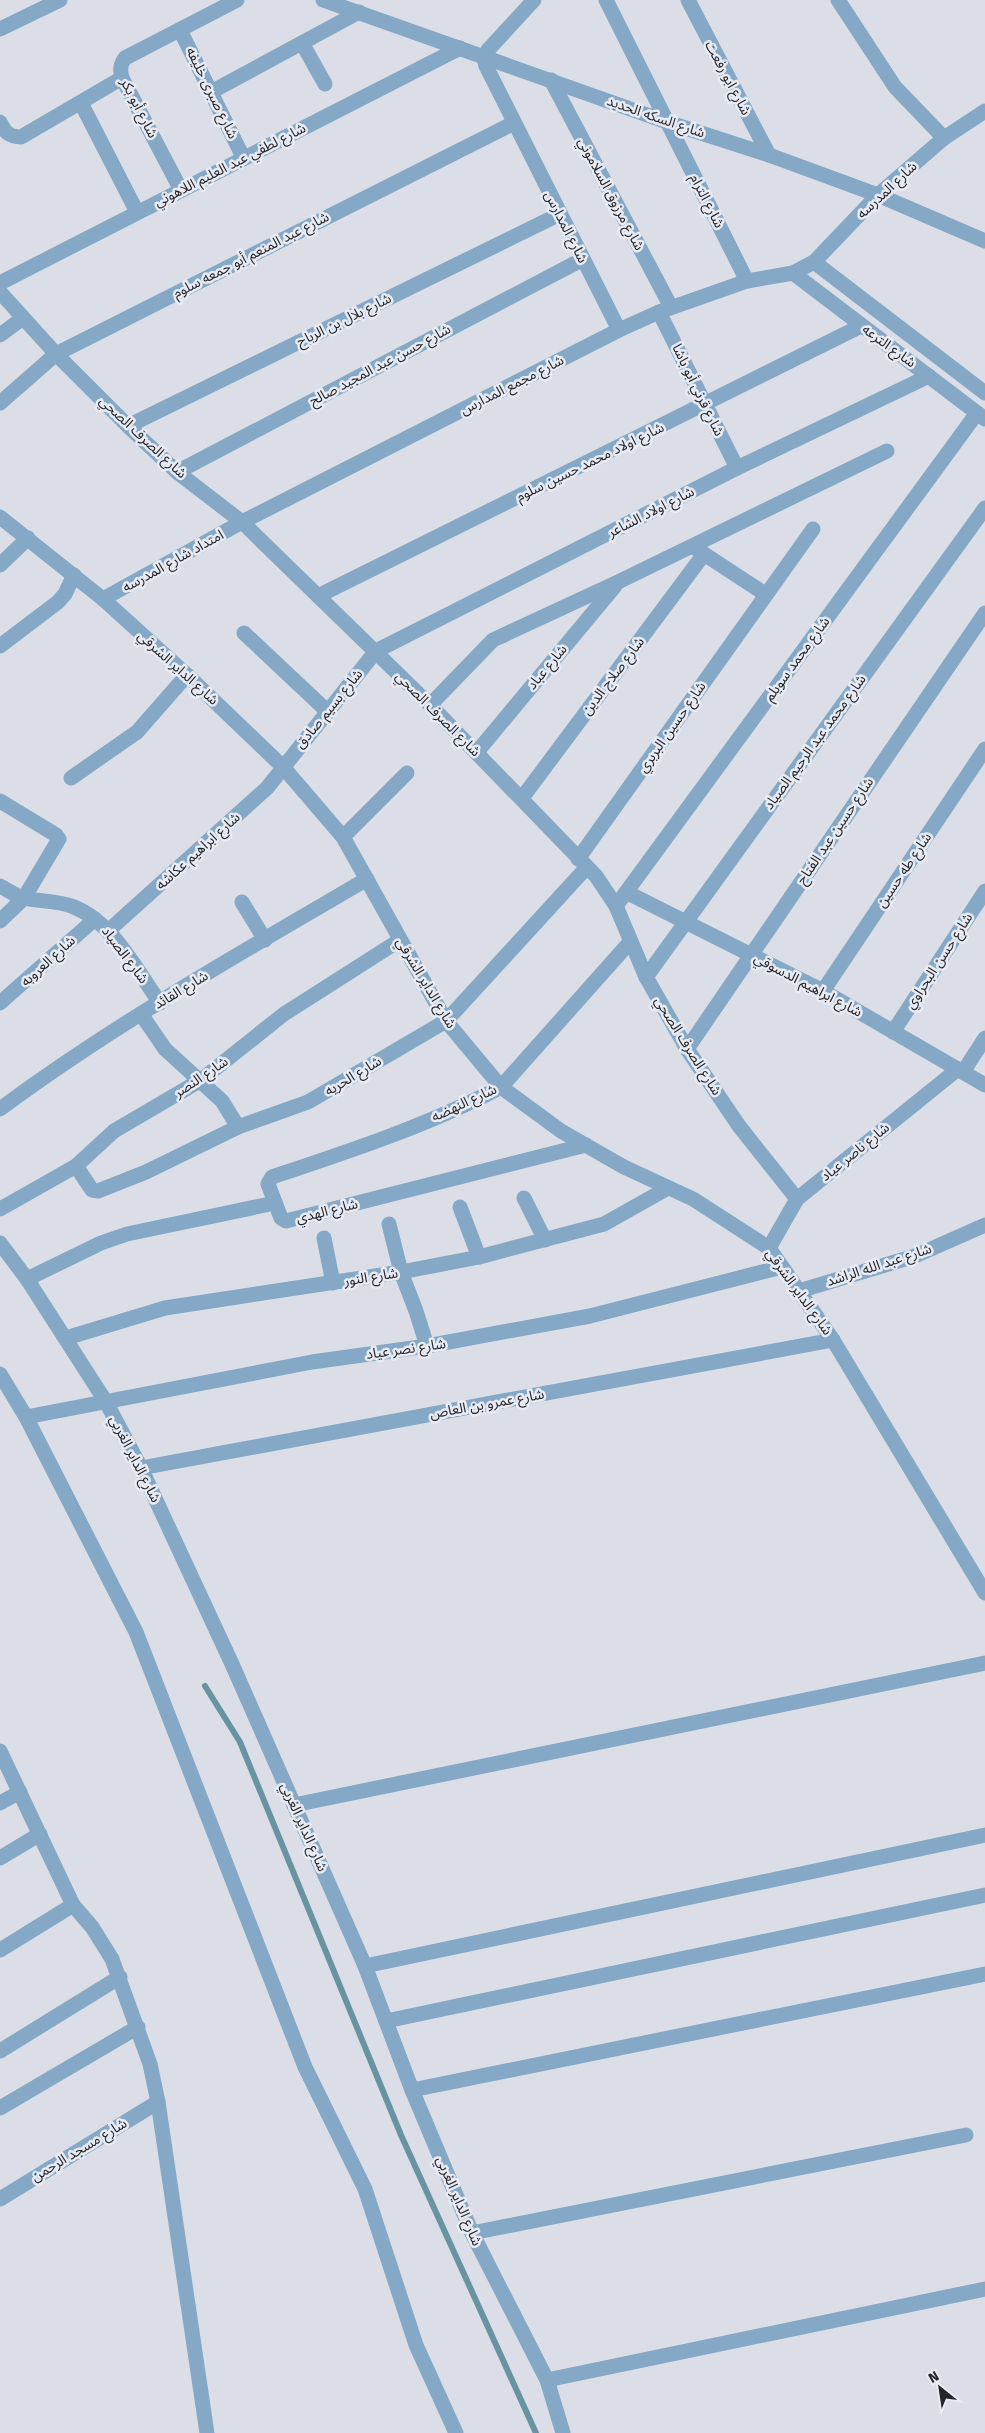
<svg xmlns="http://www.w3.org/2000/svg" width="985" height="2433" font-family="'Fira Sans','Noto Sans Arabic',sans-serif">
  <rect width="100%" height="100%" fill="#dbdee6"/>
  <g fill="none" stroke-linecap="round" stroke-linejoin="round">
    <polyline stroke="#6894a1" stroke-width="6" points="205,1686 240,1742 401,2135 536,2433"/>
    <g stroke="#84a8c5" stroke-width="15">
      <polyline points="323,0 667,122 769,155 878,195 985,241"/>
      <polyline points="534,0 488,50 484,57 486,66 619,330"/>
      <polyline points="606,0 747,281"/>
      <polyline points="688,0 769,155"/>
      <polyline points="838,0 895,87 944,138"/>
      <polyline points="0,29 60,0"/>
      <polyline points="180,30 243,157"/>
      <polyline points="302,43 325,84"/>
      <polyline points="551,80 671,307"/>
      <polyline points="211,92 359,12"/>
      <polyline points="81,103 137,212"/>
      <path d="M0 122C5 132 9 137 21 137L122 78"/>
      <path d="M181 190 122 78C120 70 120 65 125 58L237 0"/>
      <polyline points="814,262 985,393"/>
      <polyline points="793,273 985,419"/>
      <polyline points="0,283 460,48"/>
      <polyline points="0,292 56,354 128,426 177,472 242,522 430,705 596,876 616,906 646,977 687,1049 739,1126 797,1199"/>
      <polyline points="659,312 737,468"/>
      <polyline points="0,335 23,318"/>
      <polyline points="0,403 56,354 514,123"/>
      <polyline points="128,426 560,214"/>
      <polyline points="177,472 583,259"/>
      <polyline points="0,517 103,599 187,675 283,767 343,837 446,1021 501,1087 561,1131 624,1167 693,1199 769,1248 833,1340 985,1593"/>
      <polyline points="695,548 765,594"/>
      <polyline points="0,565 28,538"/>
      <polyline points="318,596 861,326"/>
      <polyline points="103,599 242,522 619,330 659,312 747,281 793,273 814,262 878,195 944,138 985,111"/>
      <polyline points="244,633 327,711"/>
      <polyline points="0,646 58,602 65,594 74,575"/>
      <polyline points="430,705 493,640 618,582 887,451"/>
      <polyline points="477,752 615,586"/>
      <polyline points="71,778 137,732 187,675"/>
      <polyline points="522,798 704,554"/>
      <polyline points="0,801 56,835 59,839 24,898 0,921"/>
      <polyline points="343,837 407,773"/>
      <polyline points="578,859 813,529"/>
      <path d="M0 886C8 890 16 896 24 898 41 902 57 900 74 907 112 922 137 970 160 1003"/>
      <polyline points="626,892 823,991 985,1085"/>
      <polyline points="242,902 265,940"/>
      <polyline points="616,906 977,413"/>
      <polyline points="108,931 267,788 376,651 737,468 929,376"/>
      <polyline points="646,977 985,508"/>
      <polyline points="823,991 985,749"/>
      <polyline points="0,1003 95,919"/>
      <polyline points="141,1014 165,1049 222,1101 238,1127"/>
      <polyline points="893,1032 985,891"/>
      <polyline points="687,1049 985,613"/>
      <polyline points="963,1072 985,1038"/>
      <path d="M0 1109C116 1023 243 952 367 879"/>
      <path d="M586 1145 286 1221 281 1218 268 1184 272 1177C350 1151 429 1125 501 1087L630 942"/>
      <polyline points="76,1166 92,1190 98,1191 146,1172 238,1127 308,1102 446,1021 587,867"/>
      <polyline points="524,1198 545,1240"/>
      <polyline points="460,1207 479,1257"/>
      <polyline points="0,1209 76,1166 114,1131 201,1080 284,1014 400,940"/>
      <polyline points="389,1224 401,1272 416,1311 427,1346"/>
      <polyline points="324,1238 333,1283"/>
      <polyline points="0,1243 27,1279 106,1402 141,1468 232,1664 365,1966 412,2090 472,2233 547,2380 563,2433"/>
      <polyline points="769,1248 797,1199 958,1069"/>
      <polyline points="27,1279 101,1243 127,1234 275,1203"/>
      <polyline points="799,1291 915,1256 985,1225"/>
      <polyline points="66,1338 165,1308 401,1272 479,1257 604,1224 668,1188"/>
      <polyline points="0,1374 26,1417 136,1632 305,2067 365,2189 416,2345 456,2433"/>
      <polyline points="26,1417 312,1362 427,1346 590,1316 782,1267"/>
      <polyline points="141,1468 833,1340"/>
      <polyline points="0,1751 73,1905 92,1927 112,1959 150,2064 158,2102 207,2433"/>
      <polyline points="0,1803 20,1792"/>
      <polyline points="294,1805 985,1663"/>
      <polyline points="0,1858 40,1834"/>
      <polyline points="0,1950 73,1905"/>
      <polyline points="365,1966 985,1835"/>
      <polyline points="386,2021 985,1895"/>
      <polyline points="0,2051 120,1977"/>
      <polyline points="412,2090 985,1974"/>
      <polyline points="0,2108 138,2027"/>
      <polyline points="0,2199 158,2102"/>
      <polyline points="472,2233 966,2135"/>
      <polyline points="547,2380 985,2289"/>
    </g>
  </g>
  <g text-anchor="middle" dominant-baseline="central" stroke-width="5" stroke-linejoin="round" paint-order="stroke">
    <g font-size="14" fill="#252629" stroke="#e8ebf3">
      <text transform="translate(728 78) rotate(62)">شارع ابو رفعت</text>
      <text transform="translate(212 93) rotate(64)">شارع صبرى خليفه</text>
      <text transform="translate(139 108) rotate(63)">شارع أبو بكر</text>
      <text transform="translate(656 117) rotate(19)">شارع السكه الحديد</text>
      <text transform="translate(230 165) rotate(-27)">شارع لطفي عبد العليم اللاهوني</text>
      <text transform="translate(887 190) rotate(-43)">شارع المدرسه</text>
      <text transform="translate(611 194) rotate(62)">شارع مرزوق السلاموني</text>
      <text transform="translate(707 201) rotate(63)">شارع الترام</text>
      <text transform="translate(566 227) rotate(63)">شارع المدارس</text>
      <text transform="translate(251 255) rotate(-27)">شارع عبد المنعم أبو جمعه سلوم</text>
      <text transform="translate(344 320) rotate(-26)">شارع بلال بن الرباح</text>
      <text transform="translate(889 346) rotate(36)">شارع الترعه</text>
      <text transform="translate(380 365) rotate(-28)">شارع حسن عبد المجيد صالح</text>
      <text transform="translate(512 385) rotate(-27)">شارع مجمع المدارس</text>
      <text transform="translate(698 390) rotate(64)">شارع قرني أبو باشا</text>
      <text transform="translate(143 437) rotate(43)">شارع الصرف الصحي</text>
      <text transform="translate(590 462) rotate(-26)">شارع اولاد محمد حسين سلوم</text>
      <text transform="translate(651 512) rotate(-27)">شارع اولاد الشاعر</text>
      <text transform="translate(173 561) rotate(-29)">امتداد شارع المدرسه</text>
      <text transform="translate(797 659) rotate(-54)">شارع محمد سويلم</text>
      <text transform="translate(547 667) rotate(-50)">شارع عباد</text>
      <text transform="translate(178 668) rotate(42)">شارع الداير الشرقي</text>
      <text transform="translate(613 676) rotate(-53)">شارع صلاح الدين</text>
      <text transform="translate(329 709) rotate(-51)">شارع بسيم صادق</text>
      <text transform="translate(438 714) rotate(45)">شارع الصرف الصحي</text>
      <text transform="translate(672 727) rotate(-55)">شارع حسين البربري</text>
      <text transform="translate(815 742) rotate(-54)">شارع محمد عبد الرحيم الصياد</text>
      <text transform="translate(835 831) rotate(-56)">شارع حسين عبد الفتاح</text>
      <text transform="translate(198 851) rotate(-42)">شارع ابراهيم عكاشه</text>
      <text transform="translate(904 870) rotate(-56)">شارع طه حسين</text>
      <text transform="translate(125 955) rotate(53)">شارع الصياد</text>
      <text transform="translate(48 961) rotate(-42)">شارع العروبه</text>
      <text transform="translate(939 961) rotate(-57)">شارع حسن البحراوي</text>
      <text transform="translate(426 983) rotate(59)">شارع الداير الشرقي</text>
      <text transform="translate(808 985) rotate(28)">شارع ابراهيم الدسوقي</text>
      <text transform="translate(181 990) rotate(-31)">شارع القائد</text>
      <text transform="translate(688 1046) rotate(58)">شارع الصرف الصحي</text>
      <text transform="translate(353 1076) rotate(-31)">شارع الحريه</text>
      <text transform="translate(201 1077) rotate(-34)">شارع النصر</text>
      <text transform="translate(464 1103) rotate(-25)">شارع النهضه</text>
      <text transform="translate(855 1152) rotate(-39)">شارع ناصر عياد</text>
      <text transform="translate(327 1211) rotate(-14)">شارع الهدي</text>
      <text transform="translate(879 1265) rotate(-18)">شارع عبد الله الراشد</text>
      <text transform="translate(371 1277) rotate(-9)">شارع النور</text>
      <text transform="translate(799 1292) rotate(54)">شارع الداير الشرقي</text>
      <text transform="translate(406 1349) rotate(-8)">شارع نصر عياد</text>
      <text transform="translate(487 1404) rotate(-10)">شارع عمرو بن العاص</text>
      <text transform="translate(135 1459) rotate(63)">شارع الداير الغربي</text>
      <text transform="translate(304 1827) rotate(66)">شارع الداير الغربي</text>
      <text transform="translate(79 2150) rotate(-31)">شارع مسجد الرحمن</text>
      <text transform="translate(459 2201) rotate(67)">شارع الداير الغربي</text>
    </g>
  </g>
  <g transform="translate(940 2388) rotate(330)" stroke="#e8ebf3" stroke-width="4" paint-order="stroke">
  <path d="M0-4L9 19L0 12L-9 19Z" fill="#252629"/>
  <text y="-8" font-size="14" font-weight="bold" text-anchor="middle" fill="#252629">N</text>
  </g>
</svg>
